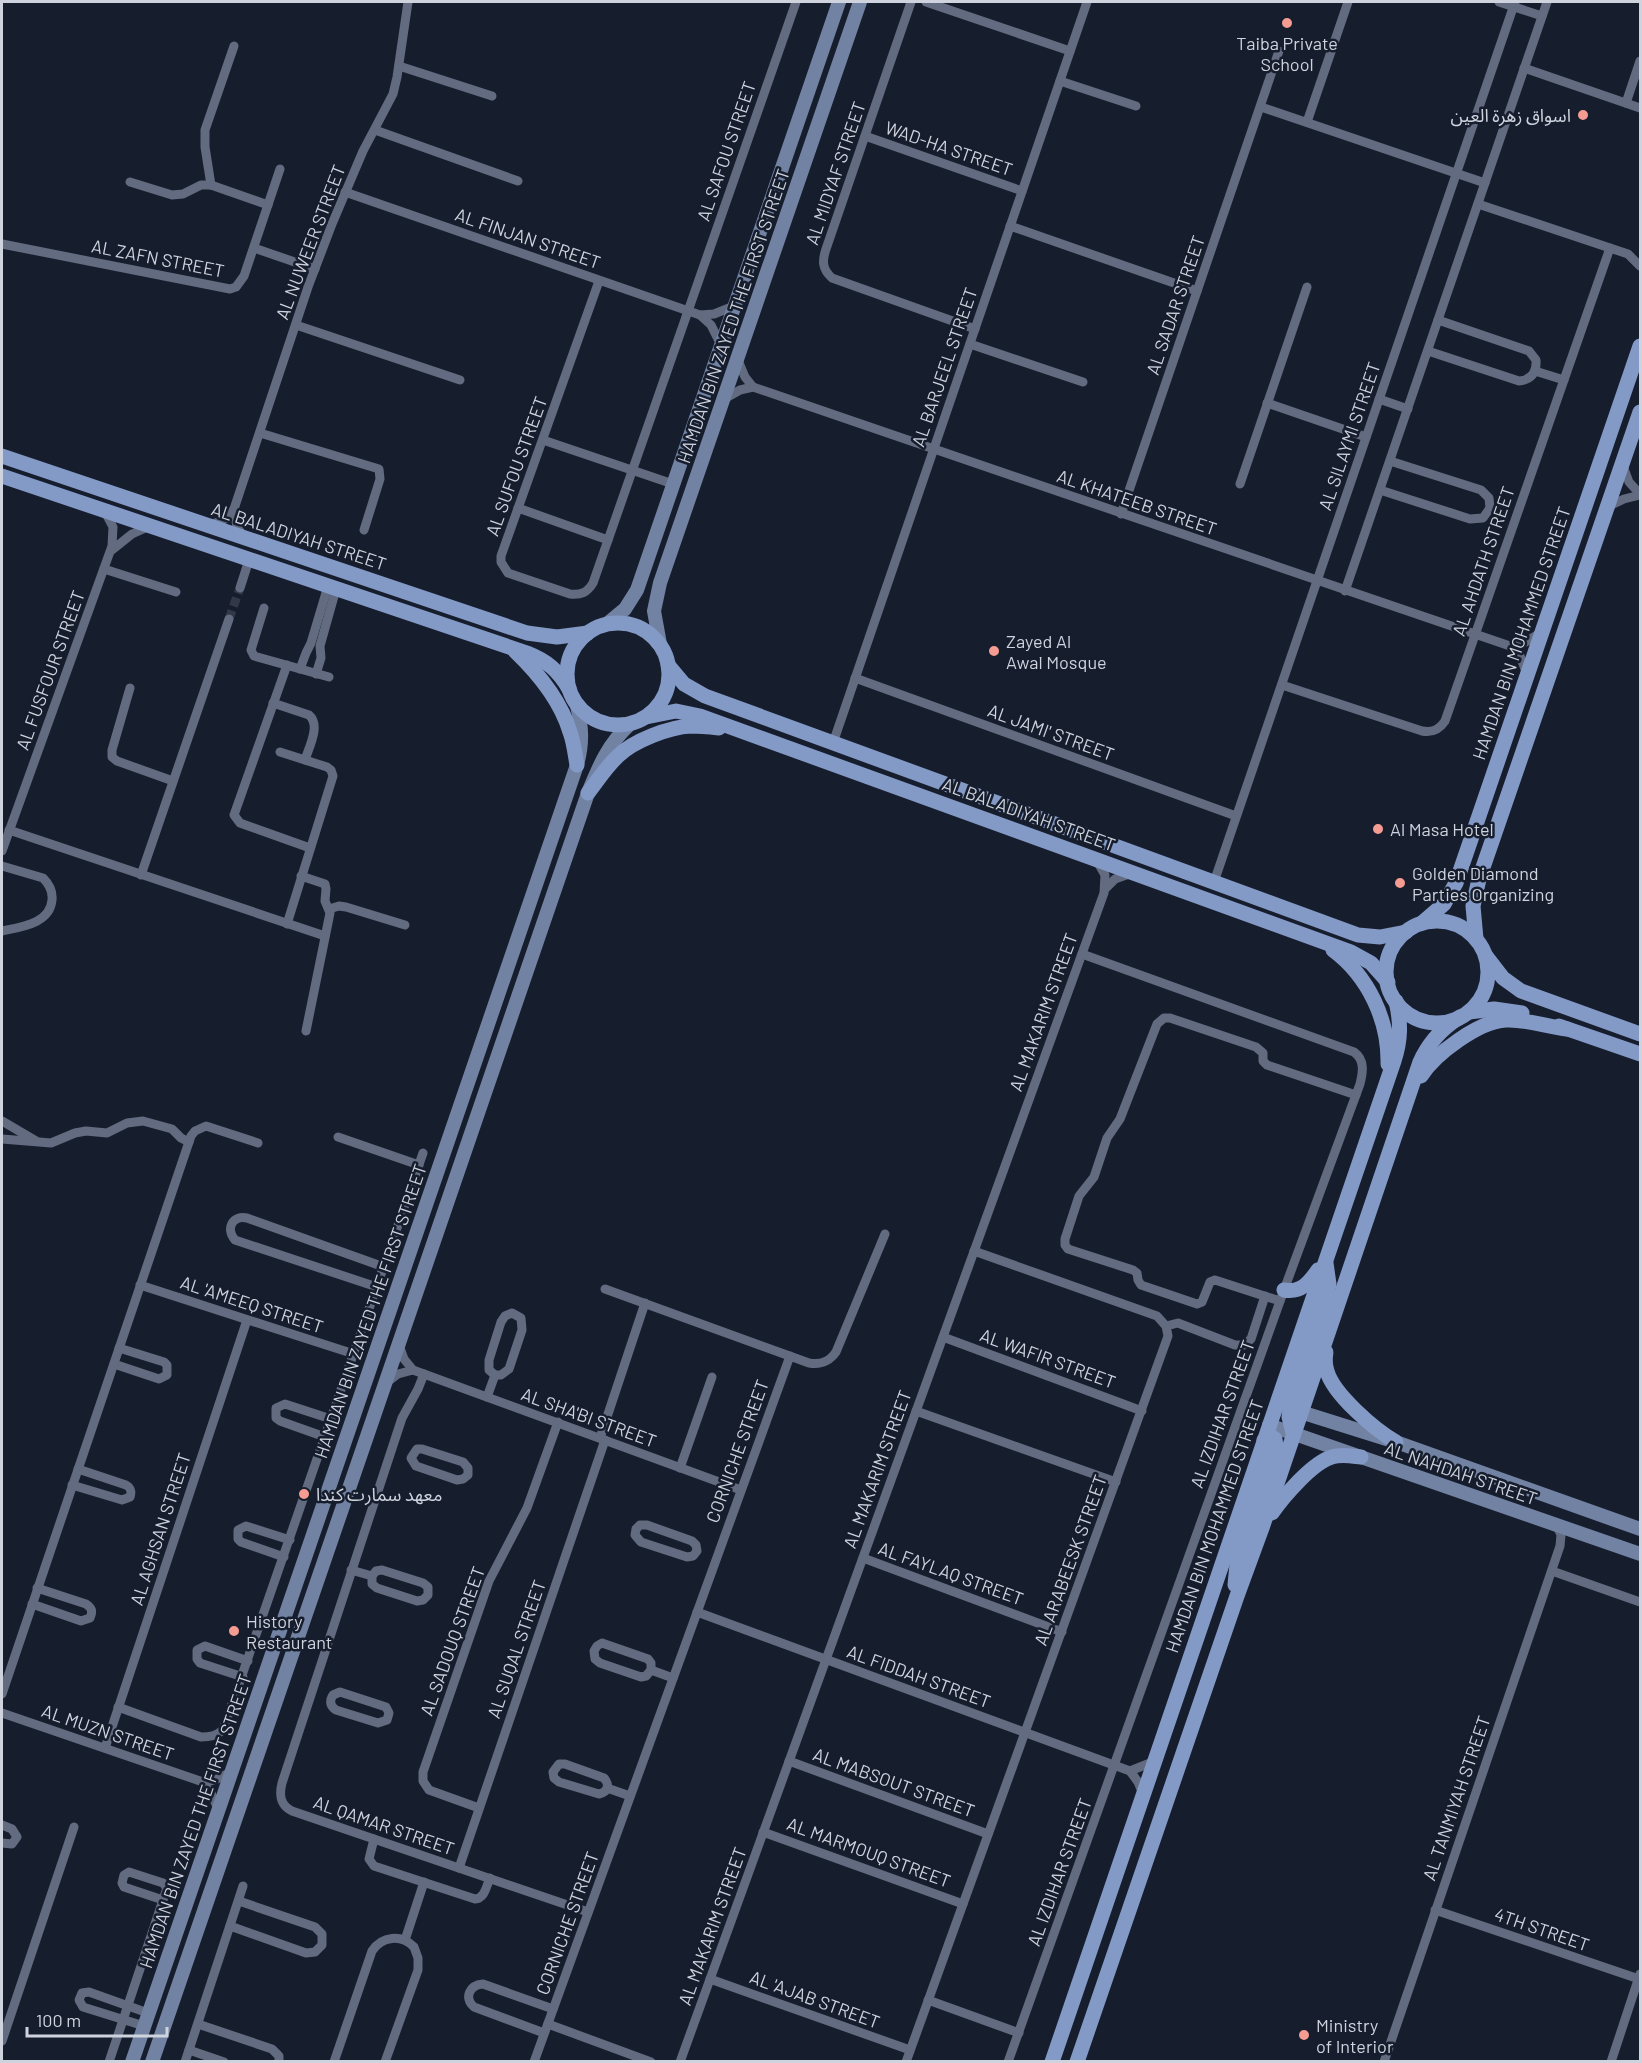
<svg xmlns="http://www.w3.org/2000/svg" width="1642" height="2063" font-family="Barlow,'Noto Sans Arabic',sans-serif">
  <rect width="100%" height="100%" fill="#161d2d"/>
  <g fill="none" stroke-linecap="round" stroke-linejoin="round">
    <polyline stroke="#323848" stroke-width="9" stroke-dasharray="9 4.5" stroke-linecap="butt" points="229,619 240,588"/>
    <g stroke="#626b7f" stroke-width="9">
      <path d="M911 2 826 249C822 261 822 269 832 278L975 329"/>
      <polyline points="926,2 1070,51"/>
      <polyline points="1499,2 1542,16"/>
      <polyline points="399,66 492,96"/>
      <polyline points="1524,68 1640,108"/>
      <polyline points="1060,81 1136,106"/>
      <polyline points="1626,103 1640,61"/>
      <polyline points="1261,107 1485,183"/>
      <polyline points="1307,122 1348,2"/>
      <polyline points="375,130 518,181"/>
      <polyline points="865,136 1022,191"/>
      <polyline points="130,182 172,195 183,194 201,185 211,185 268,205"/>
      <polyline points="211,185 205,147 205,130 234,46"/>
      <polyline points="345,192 700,315 711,325 721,345"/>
      <polyline points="1478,204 1628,254 1640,266"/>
      <polyline points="1010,226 1197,291"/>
      <polyline points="2,244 230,289 236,287 244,276 280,169"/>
      <polyline points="254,248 315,269"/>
      <path d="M599 281 501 556V562L508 573 570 594C581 595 587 593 593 583L796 2"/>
      <polyline points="700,315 714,314 734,306"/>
      <polyline points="296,325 460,380"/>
      <polyline points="970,344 1083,382"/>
      <path d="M1428 351 1519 381C1531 380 1537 373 1536 360L1529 351 1438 320"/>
      <polyline points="737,358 745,377 753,387"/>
      <polyline points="1535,371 1564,380"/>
      <polyline points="724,399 740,390 753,387 1510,646 1520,656 1527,674"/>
      <polyline points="1379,399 1408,409"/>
      <polyline points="1267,403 1366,437"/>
      <polyline points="260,433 379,469 380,479 364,530"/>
      <polyline points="543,440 673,484"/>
      <polyline points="1623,466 1629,482 1640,494"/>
      <polyline points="1240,484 1307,287"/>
      <polyline points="1380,490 1470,519 1483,518 1490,508 1489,498 1481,490 1390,461"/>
      <polyline points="1609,506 1624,499 1640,495"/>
      <polyline points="518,508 608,540"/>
      <polyline points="234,509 237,527 244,537"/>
      <polyline points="1121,514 1279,51"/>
      <polyline points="211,525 225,519 234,509 308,287 332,224 363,151 393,94 397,77 408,2"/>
      <polyline points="112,550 132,534 150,526"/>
      <polyline points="104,569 176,592"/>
      <polyline points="240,588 249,560"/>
      <polyline points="1345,591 1547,2"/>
      <polyline points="264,608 251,650 254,656 329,677"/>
      <polyline points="1510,646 1524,643 1540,633"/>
      <polyline points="287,665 234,815 240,823 310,848"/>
      <polyline points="300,669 306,653 311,643 328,586"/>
      <polyline points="316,674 321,658 320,646 336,589"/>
      <polyline points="855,678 1236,816"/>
      <path d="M1282 685 1422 731C1432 733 1439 730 1445 721L1610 248"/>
      <polyline points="130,688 112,750 112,757 117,761 173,781"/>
      <path d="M273 703 309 715C321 725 309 747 305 760"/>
      <polyline points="833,743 1087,2"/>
      <polyline points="280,752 327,767 331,770 333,776 287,924"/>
      <polyline points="9,830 325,936"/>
      <polyline points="2,851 112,546 113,527 105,512"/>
      <path d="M2 866 43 878C49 884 53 891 52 900 50 924 20 927 2 931"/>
      <polyline points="141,875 229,619"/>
      <polyline points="301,876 325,884 326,889 325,901 330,913 306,1031"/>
      <polyline points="1214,882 1515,2"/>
      <polyline points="1106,888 1115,879 1132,873"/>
      <polyline points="329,909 339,906 346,907 405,925"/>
      <polyline points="2,1121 36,1141"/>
      <polyline points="338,1137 419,1165"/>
      <polyline points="2,1139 51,1143 75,1133 86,1131 107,1133 127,1123 143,1121 172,1129 181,1138 189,1142"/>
      <polyline points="140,1285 354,1354"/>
      <path d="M377 1287 235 1240C225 1228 233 1215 247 1218L384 1267"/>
      <path d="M605 1289 809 1363C821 1365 829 1362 836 1352L885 1234"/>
      <polyline points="1280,1301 1215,1280 1210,1282 1202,1302 1197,1304 1141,1285 1138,1280 1137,1273 1133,1270 1068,1249 1065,1245 1065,1239 1079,1196 1094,1177 1107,1138 1120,1119 1157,1024 1164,1018 1170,1018 1256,1047 1263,1053 1263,1061 1267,1065 1356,1095"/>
      <polygon points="512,1313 521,1318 522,1330 509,1369 501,1375 495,1375 489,1370 489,1360 501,1322 505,1316"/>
      <polyline points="1166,1326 1178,1323 1235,1345 1244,1345 1251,1339 1265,1296"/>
      <polyline points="943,1337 1142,1411"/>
      <polyline points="399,1345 404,1359 413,1370 741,1490"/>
      <polyline points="114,1364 159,1379 167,1375 167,1365 164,1362 119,1348"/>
      <path d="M424 1374 418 1389 402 1418 282 1783C279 1795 280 1805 292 1811L588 1912"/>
      <polyline points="386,1383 398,1374 413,1370"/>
      <polyline points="487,1397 495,1375"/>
      <polyline points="916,1411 1116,1482"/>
      <polyline points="325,1437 280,1421 276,1418 276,1408 285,1404 331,1419"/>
      <polyline points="600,1438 645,1303"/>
      <polygon points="417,1449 422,1449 463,1462 468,1468 468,1475 463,1479 457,1480 416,1466 411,1458"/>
      <polyline points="680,1468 712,1377"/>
      <path d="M72 1485 122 1500 130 1497C132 1491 131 1488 126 1485L78 1469"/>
      <polygon points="640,1525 647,1525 692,1541 696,1545 697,1551 693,1556 687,1557 641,1542 635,1535 636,1529"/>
      <polyline points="284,1557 241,1542 238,1539 238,1530 246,1526 290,1540"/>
      <polyline points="863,1558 1062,1632"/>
      <polyline points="351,1570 372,1576"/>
      <polygon points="382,1570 423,1583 428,1587 428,1595 423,1600 417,1601 377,1588 372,1584 372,1576 376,1571"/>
      <polyline points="1552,1571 1640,1602"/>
      <path d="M32 1604 81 1621 90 1618C93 1611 92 1608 86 1604L37 1588"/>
      <polyline points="697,1612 1130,1771 1138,1782 1143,1794"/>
      <polygon points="602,1643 648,1659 651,1663 651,1670 646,1676 641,1677 600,1663 595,1659 594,1651 597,1646"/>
      <polyline points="651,1670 673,1678"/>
      <polyline points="243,1677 200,1663 197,1659 197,1650 205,1646 248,1661"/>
      <path d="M340 1692 386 1707 389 1713 387 1720 378 1723 336 1710C330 1706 329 1701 333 1695Z"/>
      <polyline points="2,1694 191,1136 195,1131 206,1126 258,1143"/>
      <path d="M118 1707 201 1737C210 1737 216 1736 223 1730L423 1153"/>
      <polyline points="2,1713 203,1782 215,1780 231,1772"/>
      <polyline points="105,1748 247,1320"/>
      <polyline points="789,1761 988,1834"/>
      <path d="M559 1764H565L604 1778C610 1785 608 1792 599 1794L559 1782 554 1778 553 1772Z"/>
      <polyline points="1130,1771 1155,1761"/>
      <polyline points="203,1782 211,1793 218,1809"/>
      <polyline points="607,1788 630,1796"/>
      <polyline points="479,1808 429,1790 423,1781 423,1772 489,1581 527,1508 558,1422"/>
      <polyline points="2,1825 12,1829 17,1837 12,1844 2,1843"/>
      <polyline points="763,1832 963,1904"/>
      <path d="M374 1839 369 1859 374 1866 475 1899C485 1898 486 1887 490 1878"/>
      <polyline points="459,1868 605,1440"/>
      <polyline points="1435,1910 1639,1979"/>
      <polyline points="230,1926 306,1953 315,1952 322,1945 322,1934 315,1927 239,1901"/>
      <polyline points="405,1940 424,1882"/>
      <polyline points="710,1979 910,2050"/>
      <polyline points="928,2000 1019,2033"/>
      <polyline points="198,2024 272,2049 279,2056 279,2062"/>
      <polyline points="548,2024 651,2062"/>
      <polyline points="144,2026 83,2007 79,2000 82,1993 89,1992 148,2013"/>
      <path d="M544 2033 474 2007C464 1998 469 1985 483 1984L553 2009"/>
      <polyline points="2,2041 74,1827"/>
      <polyline points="189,2050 224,2062"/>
      <polyline points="109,2062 167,1888 163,1883 129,1872 124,1875 122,1883 124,1887 163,1900"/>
      <polyline points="185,2062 243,1886"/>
      <path d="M334 2062 372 1951C382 1936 401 1934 414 1947L418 1958V1970L385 2062"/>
      <polyline points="534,2062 790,1356"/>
      <polyline points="680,2062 1104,893 1105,875 1097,861"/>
      <polyline points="906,2062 1168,1336 1166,1326 1157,1316 974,1251"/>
      <path d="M1008 2062 1284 1290 1360 1084C1363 1072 1365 1060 1354 1052L1082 954"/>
      <polyline points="1384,2062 1560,1546 1561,1535 1557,1526"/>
      <polyline points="1611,2062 1640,1974"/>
    </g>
    <g stroke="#7282a2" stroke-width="14">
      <polyline points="607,624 625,609 637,590 839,2"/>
      <polyline points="660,644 654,611 660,583 860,2"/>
      <polyline points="1291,1409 1396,1442 1640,1529"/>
      <polyline points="1269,1425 1640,1554"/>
      <path d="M132 2062 577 765C583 743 582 727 577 706"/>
      <path d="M152 2062 588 793C599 766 608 744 630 724"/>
    </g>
    <g stroke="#8399c6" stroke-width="15">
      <polyline points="2,456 527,633 557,637 588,633"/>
      <path d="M2 476 527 653C547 661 558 670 569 689"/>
      <circle cx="618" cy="674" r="51"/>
      <path d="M515 651C538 673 561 702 570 732 574 743 575 754 577 765"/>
      <polyline points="668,665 684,684 705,696 1358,935 1380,937 1406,932"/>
      <polyline points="646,717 676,711 700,716 1351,952 1371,963 1388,982"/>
      <path d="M588 793C598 780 606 767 618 756 633 741 669 727 691 726 700 726 710 727 719 728"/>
      <circle cx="1437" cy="972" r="51"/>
      <polyline points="1422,923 1444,904 1456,883 1640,346"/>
      <polyline points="1476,939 1473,906 1479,879 1640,412"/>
      <path d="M1333 950C1368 976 1389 1020 1388 1064"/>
      <polyline points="1486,956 1503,978 1521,991 1640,1034"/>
      <polyline points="1469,1012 1494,1009 1522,1013"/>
      <polyline points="1559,1026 1640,1054"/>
      <path d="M1421 1076C1435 1054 1479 1021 1506 1020 1526 1019 1548 1027 1567 1029"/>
      <path d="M1284 1290C1301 1293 1309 1283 1318 1270"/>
      <path d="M1326 1352C1325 1358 1325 1365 1327 1371 1333 1394 1375 1430 1396 1442"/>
      <polyline points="1293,1433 1289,1417 1290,1408 1326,1297 1329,1284 1326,1263"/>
      <path d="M1272 1513C1283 1497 1313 1462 1332 1457 1341 1454 1351 1456 1361 1457"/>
      <polyline points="1235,1585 1237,1564 1276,1447 1275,1439 1272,1437 1264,1440"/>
      <path d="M1052 2062 1394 1061C1401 1040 1401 1023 1396 1001"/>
      <path d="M1077 2062 1237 1596 1262 1528 1420 1062C1429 1042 1442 1028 1460 1017"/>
    </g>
  </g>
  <g fill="#f59c92" stroke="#161d2d" stroke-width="2">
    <circle cx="1287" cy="23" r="6"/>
    <circle cx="1583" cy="115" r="6"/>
    <circle cx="994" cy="651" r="6"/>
    <circle cx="1378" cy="829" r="6"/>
    <circle cx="1400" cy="883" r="6"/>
    <circle cx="304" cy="1494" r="6"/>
    <circle cx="234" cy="1631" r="6"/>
    <circle cx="1304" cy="2035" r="6"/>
  </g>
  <g text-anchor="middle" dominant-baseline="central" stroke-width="5" stroke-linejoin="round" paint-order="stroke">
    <g font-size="18" fill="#ced3de" stroke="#161d2d" text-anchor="start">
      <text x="1287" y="43" text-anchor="middle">Taiba Private<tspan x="1287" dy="21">School</tspan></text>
      <text x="1571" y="115" text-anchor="end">اسواق زهرة العين</text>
      <text x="1006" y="641">Zayed Al<tspan x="1006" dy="21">Awal Mosque</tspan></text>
      <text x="1390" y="829">Al Masa Hotel</text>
      <text x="1412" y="873">Golden Diamond<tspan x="1412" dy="21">Parties Organizing</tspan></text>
      <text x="316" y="1494">معهد سمارت كندا</text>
      <text x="246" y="1621">History<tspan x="246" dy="21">Restaurant</tspan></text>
      <text x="1316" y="2025">Ministry<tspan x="1316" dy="21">of Interior</tspan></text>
    </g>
    <g font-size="18" fill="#ced3de" stroke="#161d2d">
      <text transform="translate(949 148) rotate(19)">WAD-HA STREET</text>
      <text transform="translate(726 151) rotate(-71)">AL SAFOU STREET</text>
      <text transform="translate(835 173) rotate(-71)">AL MIDYAF STREET</text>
      <text transform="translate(528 238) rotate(19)">AL FINJAN STREET</text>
      <text transform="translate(310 242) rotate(-69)">AL NUWEER STREET</text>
      <text transform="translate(158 258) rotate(11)">AL ZAFN STREET</text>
      <text transform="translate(1175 305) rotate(-71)">AL SADAR STREET</text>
      <text transform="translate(733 316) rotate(-71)">HAMDAN BIN ZAYED THE FIRST STREET</text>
      <text transform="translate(944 367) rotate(-71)">AL BARJEEL STREET</text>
      <text transform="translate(1349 436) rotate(-71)">AL SILAYMI STREET</text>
      <text transform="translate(516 466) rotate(-70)">AL SUFOU STREET</text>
      <text transform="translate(1137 502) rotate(19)">AL KHATEEB STREET</text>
      <text transform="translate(299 536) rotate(18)">AL BALADIYAH STREET</text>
      <text transform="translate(1483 561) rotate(-71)">AL AHDATH STREET</text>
      <text transform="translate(1521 633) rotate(-71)">HAMDAN BIN MOHAMMED STREET</text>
      <text transform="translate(50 670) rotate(-70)">AL FUSFOUR STREET</text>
      <text transform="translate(1051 732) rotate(20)">AL JAMI' STREET</text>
      <text transform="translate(1029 814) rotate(20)">AL BALADIYAH STREET</text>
      <text transform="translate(1043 1012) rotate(-70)">AL MAKARIM STREET</text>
      <text transform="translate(252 1304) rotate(18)">AL 'AMEEQ STREET</text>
      <text transform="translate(370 1311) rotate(-71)">HAMDAN BIN ZAYED THE FIRST STREET</text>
      <text transform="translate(1048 1358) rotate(20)">AL WAFIR STREET</text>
      <text transform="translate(1222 1414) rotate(-70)">AL IZDIHAR STREET</text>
      <text transform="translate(589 1417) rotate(20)">AL SHA'BI STREET</text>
      <text transform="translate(737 1451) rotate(-70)">CORNICHE STREET</text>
      <text transform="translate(877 1469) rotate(-70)">AL MAKARIM STREET</text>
      <text transform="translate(1461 1473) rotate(19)">AL NAHDAH STREET</text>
      <text transform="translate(1214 1526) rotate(-71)">HAMDAN BIN MOHAMMED STREET</text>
      <text transform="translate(160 1529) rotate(-72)">AL AGHSAN STREET</text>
      <text transform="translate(1070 1560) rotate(-70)">AL ARABEESK STREET</text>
      <text transform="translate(951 1573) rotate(20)">AL FAYLAQ STREET</text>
      <text transform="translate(452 1641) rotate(-70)">AL SADOUQ STREET</text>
      <text transform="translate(516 1649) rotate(-71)">AL SUQAL STREET</text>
      <text transform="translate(919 1676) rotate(20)">AL FIDDAH STREET</text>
      <text transform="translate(108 1732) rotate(19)">AL MUZN STREET</text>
      <text transform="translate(894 1782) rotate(20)">AL MABSOUT STREET</text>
      <text transform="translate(1456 1798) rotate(-71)">AL TANMIYAH STREET</text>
      <text transform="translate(195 1821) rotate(-71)">HAMDAN BIN ZAYED THE FIRST STREET</text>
      <text transform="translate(384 1825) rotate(19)">AL QAMAR STREET</text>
      <text transform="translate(869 1852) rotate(20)">AL MARMOUQ STREET</text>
      <text transform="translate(1059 1872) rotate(-70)">AL IZDIHAR STREET</text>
      <text transform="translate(567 1923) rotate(-70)">CORNICHE STREET</text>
      <text transform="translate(712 1926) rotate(-70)">AL MAKARIM STREET</text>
      <text transform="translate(1542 1929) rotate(19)">4TH STREET</text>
      <text transform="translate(815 1999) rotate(20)">AL 'AJAB STREET</text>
    </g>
  </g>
  <rect width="1642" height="2063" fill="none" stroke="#ced3de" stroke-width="6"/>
  <path d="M27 2027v9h140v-9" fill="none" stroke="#ced3de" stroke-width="3"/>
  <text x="36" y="2027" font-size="18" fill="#ced3de" stroke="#161d2d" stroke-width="4.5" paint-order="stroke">100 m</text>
</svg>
